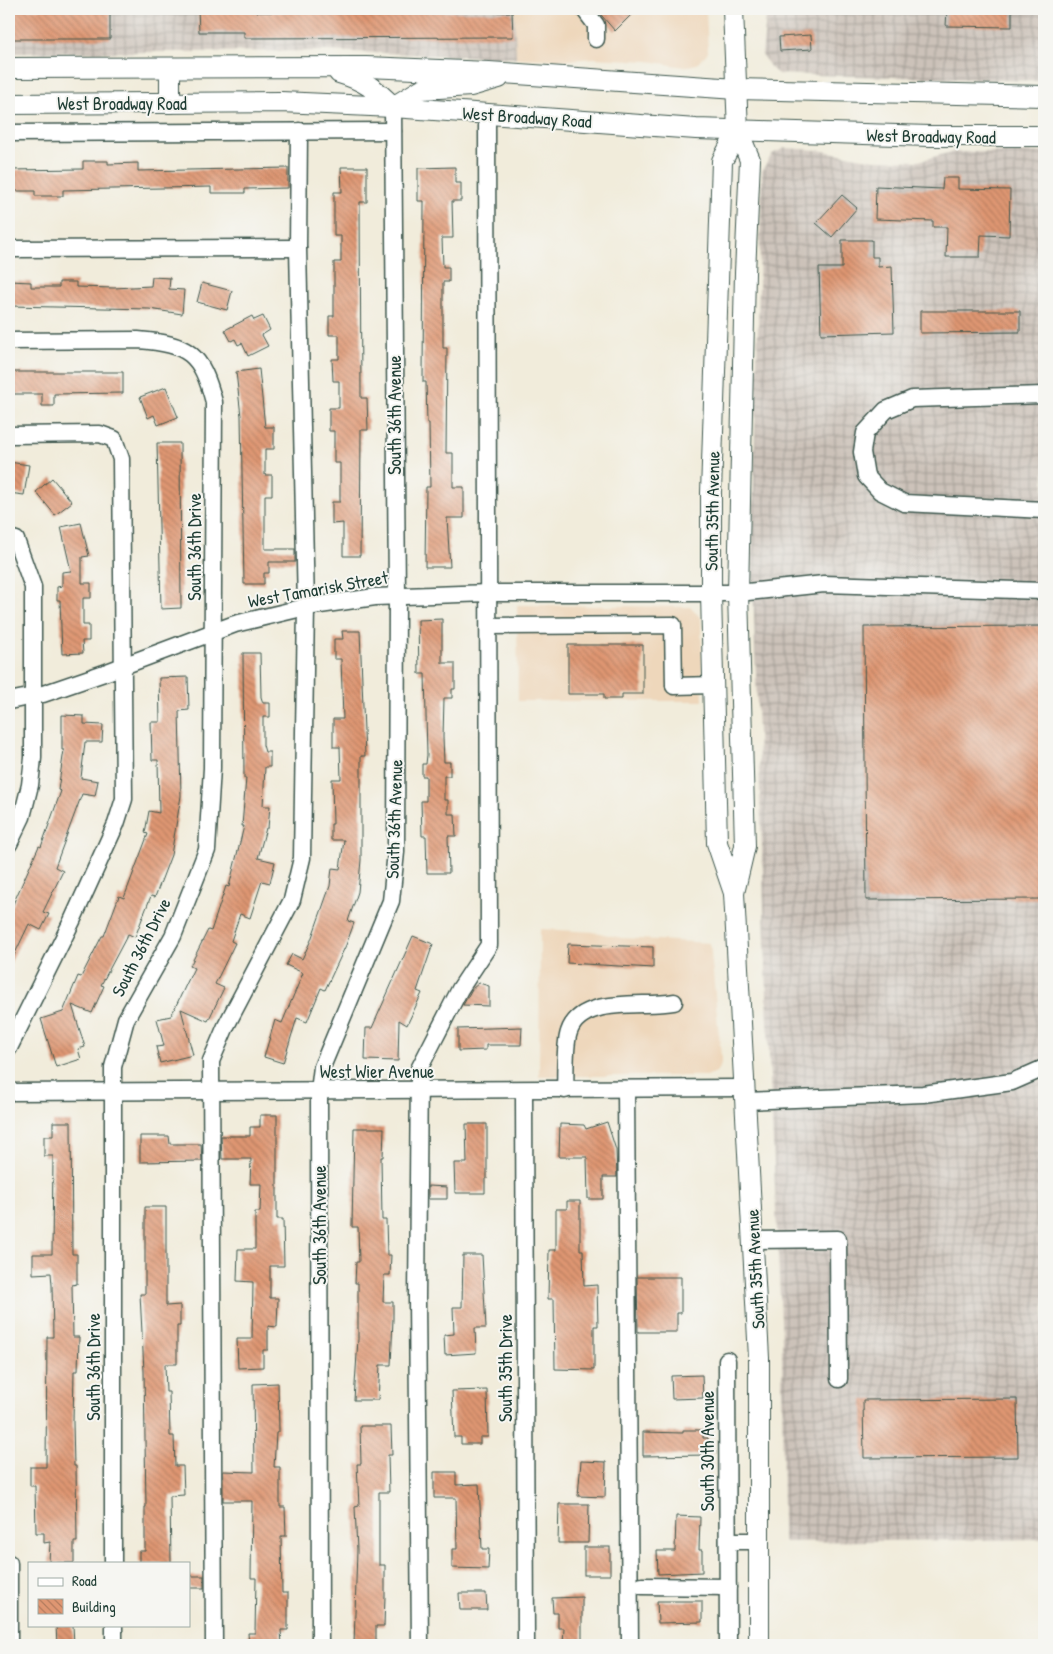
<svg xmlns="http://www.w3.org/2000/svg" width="1053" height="1654" font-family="'Patrick Hand',sans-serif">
  <defs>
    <pattern id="industrial-grid" width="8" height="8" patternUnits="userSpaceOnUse" patternTransform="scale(1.25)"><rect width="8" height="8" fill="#ccc2b9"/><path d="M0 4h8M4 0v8" fill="none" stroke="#a59f97"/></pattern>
    <pattern id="building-back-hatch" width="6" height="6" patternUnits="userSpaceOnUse" patternTransform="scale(1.25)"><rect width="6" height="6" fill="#df9672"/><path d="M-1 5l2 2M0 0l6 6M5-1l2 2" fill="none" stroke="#b47c5e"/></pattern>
  </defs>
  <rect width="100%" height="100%" fill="#f6f6f2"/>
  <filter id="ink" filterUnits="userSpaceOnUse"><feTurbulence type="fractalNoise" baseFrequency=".02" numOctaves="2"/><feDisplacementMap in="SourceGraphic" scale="10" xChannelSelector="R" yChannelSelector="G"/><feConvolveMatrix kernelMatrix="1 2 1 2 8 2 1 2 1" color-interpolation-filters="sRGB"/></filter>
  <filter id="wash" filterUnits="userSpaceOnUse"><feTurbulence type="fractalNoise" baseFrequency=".0096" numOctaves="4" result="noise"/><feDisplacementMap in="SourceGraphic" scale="20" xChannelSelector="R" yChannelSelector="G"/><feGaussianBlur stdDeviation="1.12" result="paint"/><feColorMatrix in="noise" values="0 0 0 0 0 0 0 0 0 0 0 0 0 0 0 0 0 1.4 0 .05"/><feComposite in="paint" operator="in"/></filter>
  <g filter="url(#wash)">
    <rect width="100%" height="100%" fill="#f1ecdb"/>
    <g fill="#eed7bb">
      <polygon points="514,9 706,9 708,52 697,64 684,67 648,61 594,58 571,60 516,58"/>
      <polygon points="517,605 690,607 701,618 703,701 518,701"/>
      <polygon points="540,929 595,932 622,938 710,943 721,1056 721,1065 716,1072 709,1076 539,1076"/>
    </g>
    <g fill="url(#industrial-grid)">
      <polygon points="9,9 514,9 516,58 326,51 9,53"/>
      <polygon points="767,9 1044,9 1044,81 778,74 771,68 762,55"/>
      <polygon points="785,148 817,150 875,160 919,161 951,152 1044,152 1044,1539 783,1542 782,1341 769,1055 752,557 762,171 772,154"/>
    </g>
    <g id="blocks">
      <g fill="url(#building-back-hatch)">
        <rect x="9" y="9" width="101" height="30"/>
        <polygon points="198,9 255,9 255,12 512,12 513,37 244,38 244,32 199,32"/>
        <polygon points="596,9 637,9 615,31"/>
        <polygon points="947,9 1012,9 1012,27 946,26"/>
        <polygon points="811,35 812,49 780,51 779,37"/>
        <polygon points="83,161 108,161 108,164 138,163 138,171 288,168 288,188 245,189 245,193 211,193 211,187 63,190 63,196 35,196 35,191 9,191 9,170 83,169"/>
        <polygon points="341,167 367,167 367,202 360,202 361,398 367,398 368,430 361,430 360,556 343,556 343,523 332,524 332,502 340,502 340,463 334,463 334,431 329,431 329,408 339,408 339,381 333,381 332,359 339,359 339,335 329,335 329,316 334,316 334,262 341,262 341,236 334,236 334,192 342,192"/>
        <polygon points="455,167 455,183 461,183 461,201 452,201 453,238 442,238 443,267 449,267 449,282 443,282 443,348 447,348 446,453 453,453 453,487 464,487 464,518 447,518 450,567 425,567 426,487 430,487 429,423 427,423 426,382 423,382 424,201 418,201 418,168"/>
        <polygon points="943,178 958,178 958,189 1010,190 1009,236 981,235 980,257 946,257 947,227 933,227 933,221 875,219 876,186 942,189"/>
        <polygon points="842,195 857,208 832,237 816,223"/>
        <polygon points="842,240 872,240 872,257 878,257 878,267 892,266 894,332 821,334 819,268 842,268"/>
        <polygon points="152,277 170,278 169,289 184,290 182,314 149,309 9,306 9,281 31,282 31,287 59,287 59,282 76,282 76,287 114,288 151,286"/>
        <polygon points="202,283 232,291 227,310 197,302"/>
        <polygon points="920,311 1020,311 1020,332 920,333"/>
        <polygon points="252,316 254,320 263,316 270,330 262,335 268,346 248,356 242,343 238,345 235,339 231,341 225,330"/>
        <polygon points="259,369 265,427 274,427 274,449 265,449 265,475 272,475 272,495 265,495 265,549 295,549 295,562 269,562 269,573 264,573 264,584 244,584 241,416 236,372"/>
        <polygon points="9,372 123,372 123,393 54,394 54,406 42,406 42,394 9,394"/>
        <polygon points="166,387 178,417 158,425 154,415 148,418 140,397"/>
        <polygon points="157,443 180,443 181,608 161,609"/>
        <polygon points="9,462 29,465 24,495 9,493"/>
        <polygon points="52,478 72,502 55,515 36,492"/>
        <polygon points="81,523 89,556 82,557 82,583 91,583 91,598 83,598 83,625 89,625 89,641 82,641 83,653 62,654 60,600 57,600 57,587 62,586 62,572 71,571 61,527"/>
        <polygon points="442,619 442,663 455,663 455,689 452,689 452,698 444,698 443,737 444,762 450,762 450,776 444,776 444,800 448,800 448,814 455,814 456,836 448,836 449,873 427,873 426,836 422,836 421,801 426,801 426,776 422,776 422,764 426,764 427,755 425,674 419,674 418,620"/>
        <polygon points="1044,626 1044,899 866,900 864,627"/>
        <polygon points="342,631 360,631 365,756 361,756 361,860 358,892 348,921 354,923 346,945 325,990 321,988 307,1022 297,1018 283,1063 264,1057 275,1020 282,1023 303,973 286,965 292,954 302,959 311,940 330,886 332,868 340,869 344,840 331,840 331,824 333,824 332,779 341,779 340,747 333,747 333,719 343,719 341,659 334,659 334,639 343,639"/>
        <polygon points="568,645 643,645 643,694 622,694 622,699 604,699 604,694 568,694"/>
        <polygon points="243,653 260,653 261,697 263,703 270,703 270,717 263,717 263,745 265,752 270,752 270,767 265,767 263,806 270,806 268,828 266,828 258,858 275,862 270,883 262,881 250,918 240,914 231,941 235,943 215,984 224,988 208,1021 181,1009 193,1055 160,1063 156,1047 164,1046 157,1019 171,1016 194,968 190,966 208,930 211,931 226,886 229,887 244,826 242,826 246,778 244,778"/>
        <polygon points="188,677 189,710 179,711 181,796 171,855 155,897 151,896 135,937 128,934 101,985 104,986 92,1013 72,1005 85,1047 78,1049 81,1059 56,1067 41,1019 63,1012 78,976 81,977 102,936 104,936 119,896 124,898 148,834 145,833 149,811 159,813 158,760 152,760 151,722 160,722 159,678"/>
        <polygon points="62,715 84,716 84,724 103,725 102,742 85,742 81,778 98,781 95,796 82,794 55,867 63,871 43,912 49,914 41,930 29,924 9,966 9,913 39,846 41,847 61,791 58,790 64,750 62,750"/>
        <polygon points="413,936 433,944 417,991 422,993 407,1025 399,1020 398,1061 365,1060 366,1028 372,1028"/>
        <polygon points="568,944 653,947 653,968 567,963"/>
        <polygon points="479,983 489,986 489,1006 463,1005 472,989"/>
        <polygon points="522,1027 521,1045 486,1045 486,1050 458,1051 458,1029"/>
        <polygon points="260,1115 277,1115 277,1219 283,1219 284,1266 270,1266 270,1298 278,1298 277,1327 268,1326 268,1350 263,1350 263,1367 238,1368 237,1339 252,1339 253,1282 237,1281 238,1249 255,1249 255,1212 260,1212 261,1184 250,1184 251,1159 222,1159 221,1136 250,1136 250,1127 260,1127"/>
        <polygon points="53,1122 71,1122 72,1254 77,1254 77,1284 72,1285 73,1337 79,1337 78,1371 74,1371 73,1422 74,1466 76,1466 77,1542 74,1542 74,1563 49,1563 50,1542 44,1543 44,1533 36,1533 35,1486 30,1486 30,1467 46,1467 47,1337 53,1337 52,1285 51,1273 33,1274 33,1254 52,1254 53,1156 44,1156 44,1136 53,1136"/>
        <polygon points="607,1122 616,1150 617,1177 603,1177 603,1199 588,1199 587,1157 559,1157 560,1124 584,1125 586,1129"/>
        <polygon points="466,1124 487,1124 487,1179 485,1179 485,1193 455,1193 454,1163 467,1163"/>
        <polygon points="354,1128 384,1128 383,1157 381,1157 382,1220 386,1220 387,1255 391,1255 390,1275 384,1275 383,1302 393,1302 393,1319 391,1365 380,1365 378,1400 354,1400 358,1339 358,1283 355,1283 356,1262 359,1262 358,1227 352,1227"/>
        <polygon points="140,1136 169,1136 170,1144 201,1144 202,1161 140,1162"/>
        <polygon points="428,1186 447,1187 447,1199 428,1199"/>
        <polygon points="567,1201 580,1201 580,1250 583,1250 584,1286 597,1285 598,1326 594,1326 594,1370 555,1369 554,1299 548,1299 549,1250 556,1250 556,1209 567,1209"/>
        <polygon points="145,1207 166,1207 166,1306 180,1305 180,1326 177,1326 177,1364 165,1364 166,1392 169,1392 170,1436 174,1436 175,1466 183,1466 184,1495 170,1496 171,1563 139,1563 139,1551 145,1551 145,1507 146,1507 144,1371 140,1294 145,1294"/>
        <polygon points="463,1255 482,1255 486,1328 475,1328 476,1353 445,1355 444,1335 454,1334 453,1307 462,1307"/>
        <polygon points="637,1277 681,1277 681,1313 677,1313 677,1332 638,1332"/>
        <polygon points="702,1375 703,1398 672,1399 671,1376"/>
        <polygon points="278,1383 279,1432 276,1433 274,1467 280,1467 280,1507 285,1507 286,1536 281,1536 282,1593 288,1593 288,1630 281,1630 282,1645 249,1645 248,1633 255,1633 256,1578 251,1578 252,1501 223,1501 223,1471 254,1472 253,1384"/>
        <polygon points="487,1390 488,1437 480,1437 480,1444 461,1444 461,1437 454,1437 452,1391"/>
        <polygon points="1017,1399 1018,1457 864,1458 863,1400"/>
        <polygon points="360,1426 391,1426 392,1455 388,1455 389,1492 379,1492 379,1565 385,1565 385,1596 384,1626 376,1626 376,1645 354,1645 357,1550 355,1507 359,1506 357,1464 361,1464"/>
        <polygon points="683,1430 703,1430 703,1438 708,1438 708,1455 643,1456 643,1432 683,1433"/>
        <polygon points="581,1461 606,1462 605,1497 578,1496"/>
        <polygon points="434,1472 456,1472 456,1485 479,1484 482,1549 489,1549 488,1569 452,1568 452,1549 457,1549 456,1498 434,1498"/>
        <polygon points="559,1504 589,1504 588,1543 558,1543"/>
        <polygon points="676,1516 700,1517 699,1550 702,1550 702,1572 658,1574 657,1551 675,1551"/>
        <rect x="584" y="1547" width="26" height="28"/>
        <rect x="189" y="1576" width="15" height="12"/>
        <polygon points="459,1593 486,1593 487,1610 460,1610"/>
        <polygon points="582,1597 582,1645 563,1645 564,1628 558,1628 558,1613 553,1613 552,1598"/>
        <polygon points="657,1601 702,1601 702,1622 658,1623"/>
        <polygon points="56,1625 73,1625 74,1645 57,1645"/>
      </g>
    </g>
  </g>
  <g filter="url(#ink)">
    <use href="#blocks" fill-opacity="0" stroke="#3e574d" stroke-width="1"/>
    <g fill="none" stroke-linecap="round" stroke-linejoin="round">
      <g stroke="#3e574d" stroke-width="19">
        <g id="minor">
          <polyline points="584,9 596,25 596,39"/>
          <polyline points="9,133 393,131"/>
          <polyline points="9,249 298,248"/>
          <path d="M9 341 138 340C189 344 201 353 214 402L212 768 207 850 173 936 126 1019 113 1067V1563"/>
          <polyline points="1044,395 912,399 886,410 865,433 862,452 866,476 880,491 904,503 1044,510"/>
          <polyline points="9,435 100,434 114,439 121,459 124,799 116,824 72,921 9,1048"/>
          <polyline points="9,538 16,540 33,587 33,758 30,785 22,817 9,844"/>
          <polyline points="489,626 673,625 674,686 714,685"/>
          <polyline points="9,701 43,694 107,672 235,624 306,607 375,597 489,593 738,593 824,584 1044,591"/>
          <polyline points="524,1090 526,1645"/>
          <path d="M565 1090C566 1073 564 1046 569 1032 581 995 644 1008 674 1002"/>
          <polyline points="626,1090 630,1645"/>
          <polyline points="9,1092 745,1088"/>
          <polyline points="746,1101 923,1094 1012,1082 1044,1068"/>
          <polyline points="754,1240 838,1239 839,1379"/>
          <polyline points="727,1360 728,1645"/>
          <polyline points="728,1541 759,1541"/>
          <polyline points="9,1563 9,1645"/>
          <polyline points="642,1586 728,1587"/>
          <polyline points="114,1625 114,1645"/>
          <polyline points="214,1645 211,1061 226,1026 292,900 302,858 306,607 298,248 299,131"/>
          <polyline points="320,1645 319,1091 322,1067 391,901 396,852 397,595 393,107"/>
          <polyline points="420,1645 417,1298 419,1069 460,989 489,945 487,114"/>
        </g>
      </g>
      <g stroke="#3e574d" stroke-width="22">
        <g id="major">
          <polyline points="733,9 738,131 750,160 745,273 738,593 745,846 734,893"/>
          <polyline points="9,68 366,67 489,72 736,89 1044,96"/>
          <polyline points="170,68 170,103"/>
          <path d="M339 73C363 80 376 89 393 107L422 89 471 86 499 78"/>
          <polyline points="9,104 281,102 393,107 696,129 930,136 1044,136"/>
          <polyline points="738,131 722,161 711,493 711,593 717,843 734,893 759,1358 759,1645"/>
        </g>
      </g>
      <use href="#minor" stroke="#fff" stroke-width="16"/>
      <use href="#major" stroke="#fff" stroke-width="20"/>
    </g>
  </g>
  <g text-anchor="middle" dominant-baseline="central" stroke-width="4" stroke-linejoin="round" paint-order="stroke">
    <g font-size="18" fill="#1f3d34" stroke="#f6f6f2">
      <text x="122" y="103">West Broadway Road</text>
      <text transform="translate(527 117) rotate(4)">West Broadway Road</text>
      <text transform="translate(931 136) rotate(1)">West Broadway Road</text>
      <text transform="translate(394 415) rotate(-90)">South 36th Avenue</text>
      <text transform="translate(712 511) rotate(-89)">South 35th Avenue</text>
      <text transform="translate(194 547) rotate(-90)">South 36th Drive</text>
      <text transform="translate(318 589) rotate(-10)">West Tamarisk Street</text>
      <text transform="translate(394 819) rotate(-88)">South 36th Avenue</text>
      <text transform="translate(141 947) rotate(-63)">South 36th Drive</text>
      <text x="377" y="1071">West Wier Avenue</text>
      <text transform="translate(319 1225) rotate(-90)">South 36th Avenue</text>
      <text transform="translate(755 1269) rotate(-93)">South 35th Avenue</text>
      <text transform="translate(93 1367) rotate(-90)">South 36th Drive</text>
      <text transform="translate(505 1368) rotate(-90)">South 35th Drive</text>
      <text transform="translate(707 1451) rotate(-90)">South 30th Avenue</text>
    </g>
  </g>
  <rect width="1053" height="1654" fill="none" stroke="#f6f6f2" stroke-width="30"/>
  <rect x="28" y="1562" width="162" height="65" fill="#f6f6f2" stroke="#a0aca6"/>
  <rect x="38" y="1578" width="25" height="8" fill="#ffffff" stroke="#a0aca6"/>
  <text x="72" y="1586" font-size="15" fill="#1f3d34">Road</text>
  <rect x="38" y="1599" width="25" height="15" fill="url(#building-back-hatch)" stroke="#a0aca6"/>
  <text x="72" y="1612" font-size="15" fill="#1f3d34">Building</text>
</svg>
